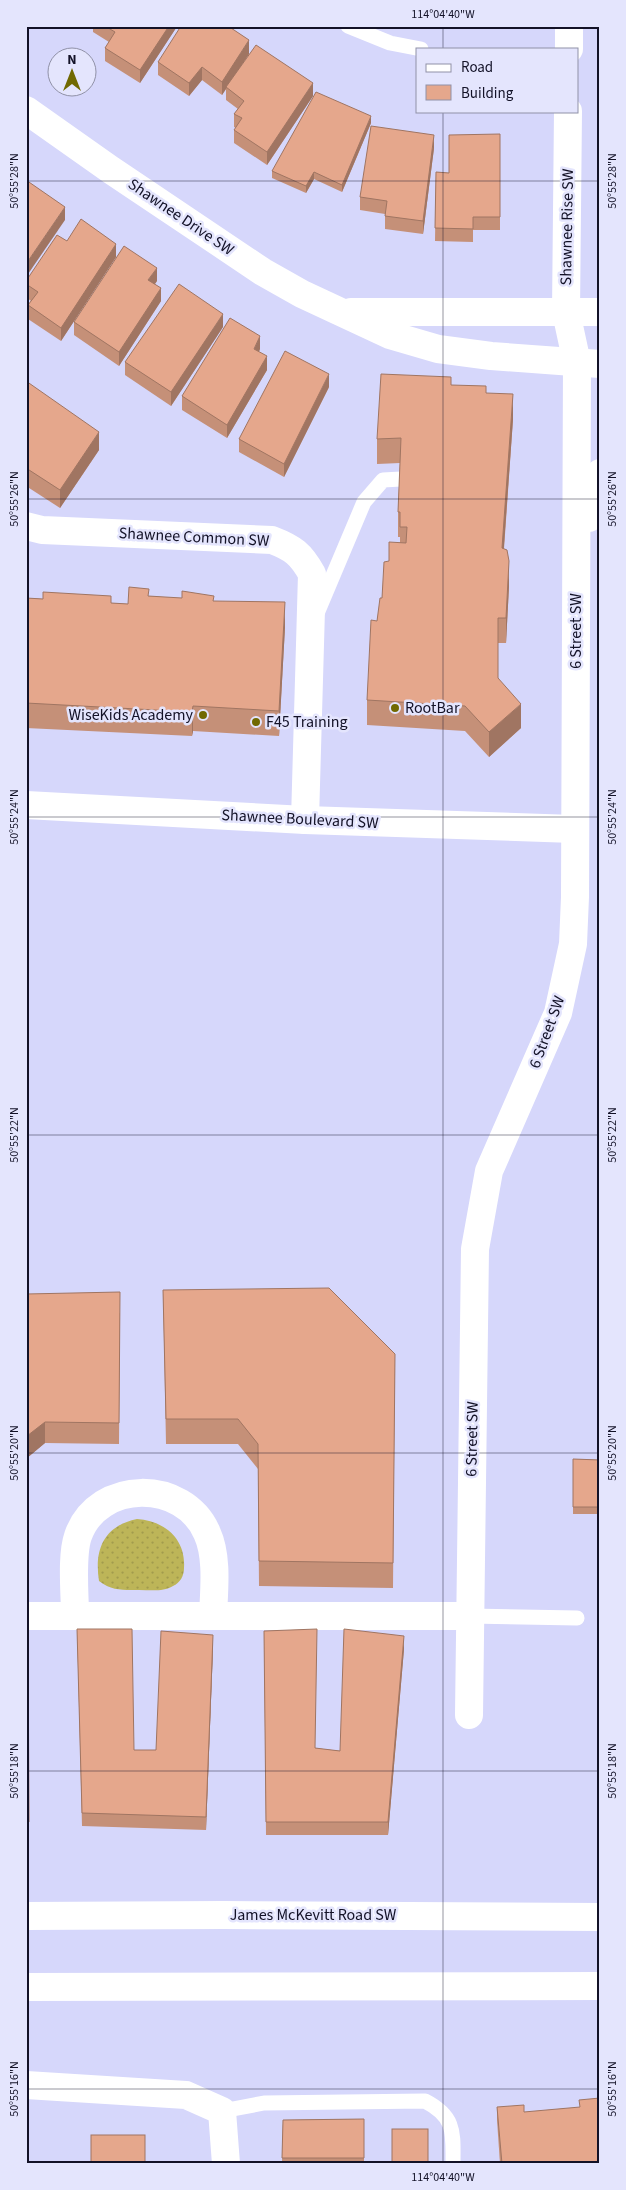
<svg xmlns="http://www.w3.org/2000/svg" width="626" height="2190" font-family="'Source Sans 3',sans-serif">
  <defs>
    <pattern id="grass-dots" width="8" height="8" patternUnits="userSpaceOnUse" patternTransform="scale(1.25)"><rect width="8" height="8" fill="#bdb558"/><path d="M2 2h.1M6 6h.1" fill="none" stroke="#a29b4d" stroke-width="1.8" stroke-linecap="round"/></pattern>
  </defs>
  <rect width="100%" height="100%" fill="#d6d7fb"/>
  <path fill="url(#grass-dots)" d="M137 1519C165 1521 186 1539 184 1568 184 1576 180 1583 173 1586 163 1592 151 1590 139 1590 123 1590 112 1591 99 1581 94 1549 104 1526 137 1519Z"/>
  <g fill="none" stroke-linecap="round" stroke-linejoin="round">
    <g stroke="#fff" stroke-width="15">
      <polyline points="348,26 390,43 421,49"/>
      <polyline points="318,611 364,502 383,480 401,479"/>
      <polyline points="469,1616 577,1618"/>
      <path d="M222 2111 264 2103 425 2101C456 2117 453 2133 453 2164"/>
    </g>
    <g stroke="#fff" stroke-width="28">
      <polyline points="569,49 569,26"/>
      <polyline points="26,110 111,170 263,272 302,294 390,335 438,349 491,356 600,364"/>
      <polyline points="351,312 600,312"/>
      <polyline points="589,518 600,473"/>
      <path d="M26 526 42 530 272 540C293 548 301 554 312 574L305 820"/>
      <polyline points="26,805 305,820 574,829"/>
      <polyline points="26,1616 469,1616"/>
      <path d="M75 1616C75 1594 71 1556 78 1536 98 1479 184 1479 207 1533 218 1557 214 1590 213 1616"/>
      <polyline points="469,1715 475,1249 489,1171 558,1013 573,944 575,897 577,363 566,312 568,111"/>
      <polyline points="26,2085 186,2095 222,2111 226,2164"/>
    </g>
    <g stroke="#fff" stroke-width="28">
      <polyline points="26,1916 223,1915 600,1917"/>
      <polyline points="26,1987 600,1986"/>
    </g>
  </g>
  <g fill="#c59078">
    <polygon points="93,26 176,26 176,28 140,83 105,61 105,48 109,42 93,32"/>
    <polygon points="249,54 237,72 313,96 267,165 234,143 234,130 236,128 234,127 234,114 238,109 226,100 226,89 222,95 202,80 189,96 158,75 158,62"/>
    <polygon points="371,123 342,192 314,179 306,193 272,178 272,171"/>
    <polygon points="500,134 500,230 473,230 473,242 435,241 436,172 449,173"/>
    <polygon points="434,148 423,234 385,229 385,214 360,210 360,197"/>
    <polygon points="67,241 116,257 61,341 28,319 28,305 31,301 26,297 26,281"/>
    <polygon points="157,281 155,284 161,301 119,366 74,335 74,322"/>
    <polygon points="223,327 171,406 125,375 125,362"/>
    <polygon points="260,349 259,352 267,370 227,438 182,410 182,396"/>
    <polygon points="26,381 99,450 60,508 26,486"/>
    <polygon points="451,385 486,393 513,419 504,549 509,586 506,643 498,643 498,678 521,728 489,757 465,731 367,725 367,700 377,621 382,598 389,561 400,542 400,537 398,537 398,512 400,463 377,464 377,439"/>
    <polygon points="329,387 284,477 239,452 239,439"/>
    <polygon points="149,596 214,601 285,627 279,736 193,731 192,736 26,728 26,598 128,604"/>
    <polygon points="163,1290 395,1354 393,1588 259,1586 258,1469 238,1444 166,1444"/>
    <polygon points="26,1294 120,1313 119,1444 45,1443 27,1458"/>
    <polygon points="573,1459 600,1460 600,1514 573,1514"/>
    <polygon points="26,1629 28,1629 29,1835 26,1835"/>
    <polygon points="77,1629 134,1750 156,1750 213,1648 206,1830 82,1826"/>
    <polygon points="264,1631 315,1748 340,1751 404,1649 388,1835 266,1835"/>
    <polygon points="497,2107 524,2112 600,2164 500,2164 497,2120"/>
    <polygon points="364,2119 364,2164 282,2164 283,2120"/>
  </g>
  <g fill="#a07562">
    <polygon points="169,26 176,26 176,28 140,83 140,70"/>
    <polygon points="249,40 249,54 222,95 222,82"/>
    <polygon points="202,67 202,80 189,96 189,83"/>
    <polygon points="313,83 313,96 267,165 267,152"/>
    <polygon points="371,116 371,123 342,192 342,185"/>
    <polygon points="434,135 434,148 423,234 423,221"/>
    <polygon points="314,172 314,179 306,193 306,186"/>
    <polygon points="65,207 65,220 26,277 26,264"/>
    <polygon points="116,244 116,257 61,341 61,328"/>
    <polygon points="157,268 157,281 148,293 148,280"/>
    <polygon points="161,288 161,301 119,366 119,352"/>
    <polygon points="223,314 223,327 171,406 171,392"/>
    <polygon points="260,336 260,349 254,362 254,349"/>
    <polygon points="267,356 267,370 227,438 227,425"/>
    <polygon points="329,374 329,387 284,477 284,464"/>
    <polygon points="513,394 513,419 502,573 502,548"/>
    <polygon points="99,432 99,450 60,508 60,490"/>
    <polygon points="509,561 509,586 506,643 506,618"/>
    <polygon points="285,602 285,627 279,736 279,711"/>
    <polygon points="521,704 521,728 489,757 489,732"/>
    <polygon points="193,706 193,731 192,736 192,712"/>
    <polygon points="45,1422 45,1443 27,1458 26,1503 27,1436"/>
    <polygon points="213,1635 213,1648 206,1830 206,1817"/>
    <polygon points="404,1636 404,1649 388,1835 388,1822"/>
  </g>
  <g fill="#e5a78c" stroke="#a07562">
    <polygon points="105,26 169,26 140,70 105,48 115,32"/>
    <polygon points="181,26 228,26 249,40 222,82 202,67 189,83 158,62"/>
    <polygon points="256,45 313,83 267,152 234,130 242,118 234,114 244,101 226,87"/>
    <polygon points="316,92 371,116 342,185 314,172 306,186 272,171"/>
    <polygon points="371,126 434,135 423,221 385,216 387,201 360,197"/>
    <polygon points="500,134 500,217 473,217 473,229 435,228 436,172 449,173 449,135"/>
    <polygon points="26,180 65,207 26,264"/>
    <polygon points="81,219 116,244 61,328 28,305 38,292 26,284 26,281 57,235 67,241"/>
    <polygon points="124,246 157,268 148,280 161,288 119,352 74,322"/>
    <polygon points="179,284 223,314 171,392 125,362"/>
    <polygon points="230,318 260,336 254,349 267,356 227,425 182,396"/>
    <polygon points="285,351 329,374 284,464 239,439"/>
    <polygon points="381,374 451,377 451,385 486,386 486,393 513,394 502,548 507,550 509,561 506,618 498,618 498,678 521,704 489,732 465,706 367,700 371,620 377,621 380,598 382,598 384,562 389,561 389,542 406,543 407,527 400,527 400,512 398,512 401,438 377,439"/>
    <polygon points="26,381 99,432 60,490 26,468"/>
    <polygon points="129,587 149,589 148,596 182,598 182,591 214,596 213,601 285,602 279,711 193,706 192,712 26,703 26,598 43,599 43,592 111,596 111,603 128,604"/>
    <polygon points="329,1288 395,1354 393,1563 259,1561 258,1444 238,1419 166,1419 163,1290"/>
    <polygon points="120,1292 119,1423 45,1422 27,1436 26,1482 26,1294"/>
    <polygon points="573,1459 600,1460 600,1507 573,1507"/>
    <polygon points="26,1629 28,1629 29,1822 26,1822"/>
    <polygon points="77,1629 132,1629 134,1750 156,1750 161,1631 213,1635 206,1817 82,1813"/>
    <polygon points="317,1629 315,1748 340,1751 344,1629 404,1636 388,1822 266,1822 264,1631"/>
    <polygon points="600,2098 600,2164 502,2164 497,2107 524,2105 524,2112 580,2107 579,2100"/>
    <polygon points="364,2119 364,2158 282,2158 283,2120"/>
    <rect x="392" y="2129" width="36" height="35"/>
    <rect x="91" y="2135" width="54" height="29"/>
  </g>
  <path fill="none" stroke="#131227" stroke-width="1" stroke-opacity="0.45" d="M443 26V49M443 111V2164M26 181H600M26 499H600M26 817H600M26 1135H600M26 1453H600M26 1771H600M26 2089H600"/>
  <g fill="#716901" stroke="#e4e5fd" stroke-width="2">
    <circle cx="395" cy="708" r="5"/>
    <circle cx="203" cy="715" r="5"/>
    <circle cx="256" cy="722" r="5"/>
  </g>
  <g text-anchor="middle" dominant-baseline="central" stroke-width="5" stroke-linejoin="round" paint-order="stroke">
    <g font-size="16" fill="#131227" stroke="#e4e5fd">
      <text transform="translate(181 217) rotate(34)">Shawnee Drive SW</text>
      <text transform="translate(567 227) rotate(-89)">Shawnee Rise SW</text>
      <text transform="translate(194 537) rotate(3)">Shawnee Common SW</text>
      <text transform="translate(576 631) rotate(-90)">6 Street SW</text>
      <text transform="translate(300 819) rotate(3)">Shawnee Boulevard SW</text>
      <text transform="translate(547 1032) rotate(-70)">6 Street SW</text>
      <text transform="translate(472 1439) rotate(-89)">6 Street SW</text>
      <text x="313" y="1915">James McKevitt Road SW</text>
    </g>
    <g font-size="16" fill="#131227" stroke="#e4e5fd" text-anchor="start">
      <text x="405" y="708">RootBar</text>
      <text x="193" y="715" text-anchor="end">WiseKids Academy</text>
      <text x="266" y="722">F45 Training</text>
    </g>
  </g>
  <rect width="626" height="2190" fill="none" stroke="#e4e5fd" stroke-width="55"/>
  <rect x="416" y="48" width="162" height="65" fill="#e4e5fd" stroke="#9091a7"/>
  <rect x="426" y="64" width="25" height="8" fill="#ffffff" stroke="#9091a7"/>
  <text x="461" y="72" font-size="15" fill="#131227">Road</text>
  <rect x="426" y="85" width="25" height="15" fill="#e5a78c" stroke="#9091a7"/>
  <text x="461" y="98" font-size="15" fill="#131227">Building</text>
  <g transform="translate(72 72)"><circle r="24" fill="#e4e5fd" stroke="#9091a7"/>
  <path d="M0-4L9 19L0 12L-9 19Z" fill="#716901"/>
  <text y="-8" font-size="14" font-weight="bold" text-anchor="middle" fill="#131227">N</text>
  </g>
  <rect x="28" y="28" width="570" height="2134" fill="none" stroke="#131227" stroke-width="2"/>
  <g font-size="12" text-anchor="middle" fill="#131227">
    <text x="443" y="18">114°04'40"W</text>
    <text transform="translate(14 181) rotate(-90)" y="4">50°55'28"N</text>
    <text transform="translate(612 181) rotate(-90)" y="4">50°55'28"N</text>
    <text transform="translate(14 499) rotate(-90)" y="4">50°55'26"N</text>
    <text transform="translate(612 499) rotate(-90)" y="4">50°55'26"N</text>
    <text transform="translate(14 817) rotate(-90)" y="4">50°55'24"N</text>
    <text transform="translate(612 817) rotate(-90)" y="4">50°55'24"N</text>
    <text transform="translate(14 1135) rotate(-90)" y="4">50°55'22"N</text>
    <text transform="translate(612 1135) rotate(-90)" y="4">50°55'22"N</text>
    <text transform="translate(14 1453) rotate(-90)" y="4">50°55'20"N</text>
    <text transform="translate(612 1453) rotate(-90)" y="4">50°55'20"N</text>
    <text transform="translate(14 1771) rotate(-90)" y="4">50°55'18"N</text>
    <text transform="translate(612 1771) rotate(-90)" y="4">50°55'18"N</text>
    <text transform="translate(14 2089) rotate(-90)" y="4">50°55'16"N</text>
    <text transform="translate(612 2089) rotate(-90)" y="4">50°55'16"N</text>
    <text x="443" y="2181">114°04'40"W</text>
  </g>
</svg>
